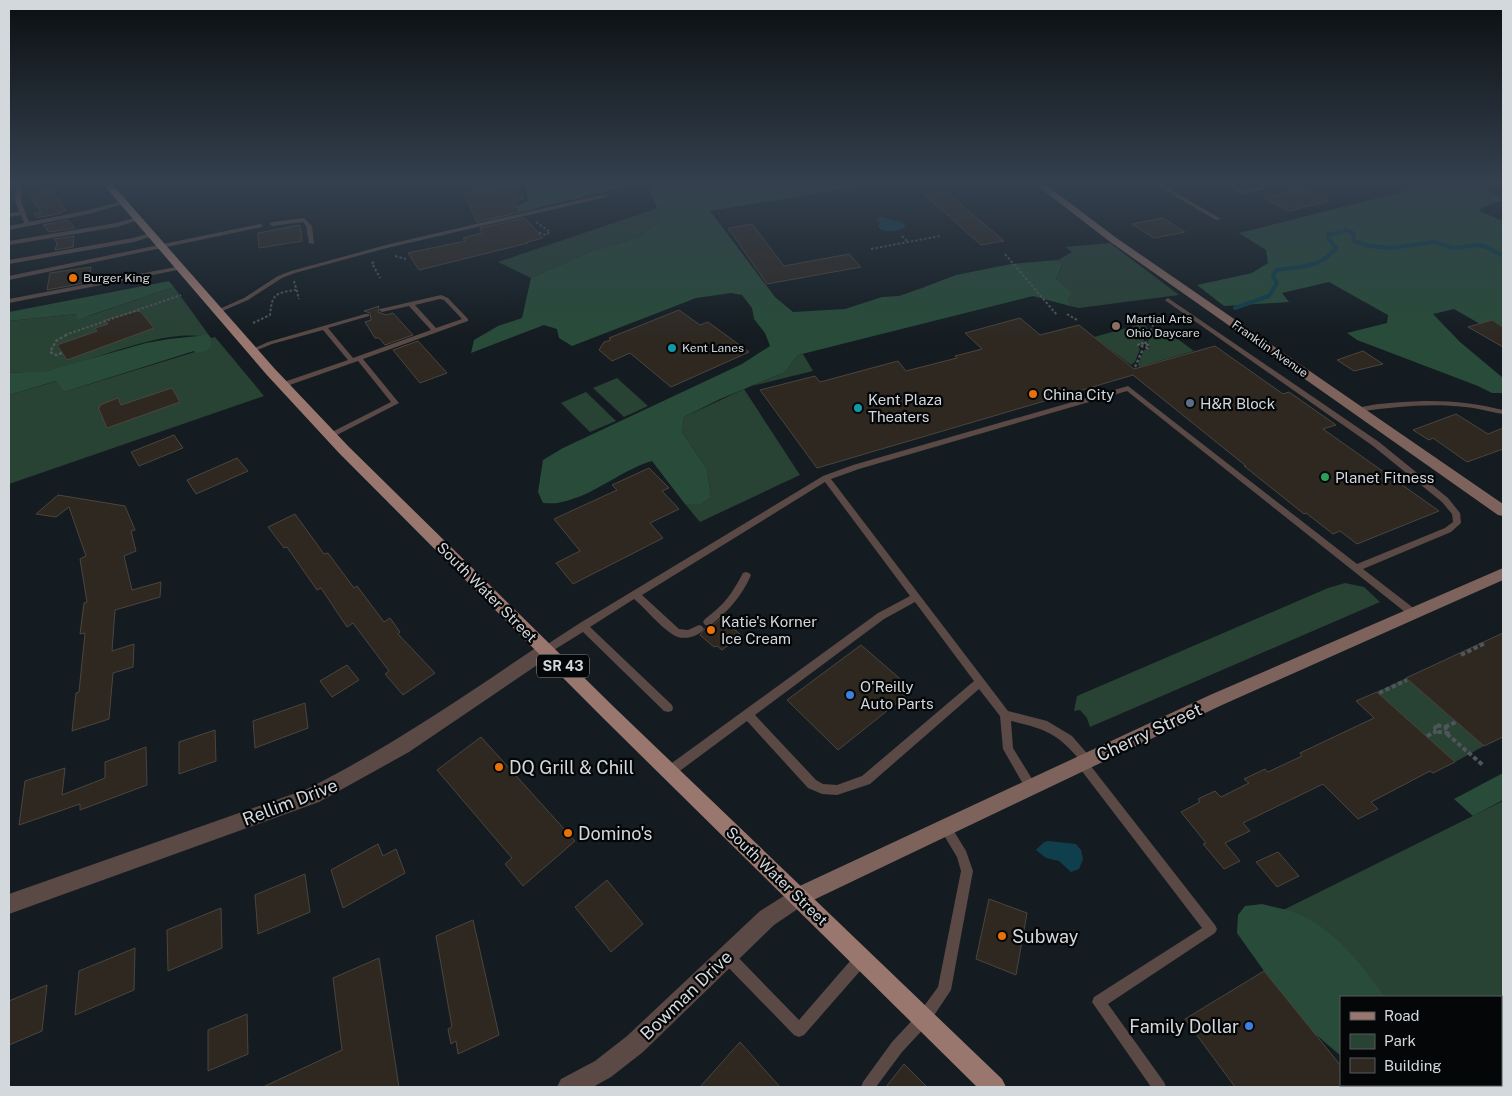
<svg xmlns="http://www.w3.org/2000/svg" width="1512" height="1096" font-family="'Public Sans',sans-serif">
  <rect width="100%" height="100%" fill="#141c21"/>
  <g fill="#284234">
    <polygon points="658,208 663,219 640,237 592,251 531,278 498,262"/>
    <polygon points="1110,243 1179,295 1079,308 1070,306 1068,299 1056,279 1062,266 1058,260 1072,252 1065,247"/>
    <path d="M174 287 211 338 215 337 264 396 9 484V395L57 381 64 392 211 347V338C164 326 95 362 47 371 35 373 21 372 9 373V321L78 314 89 316Z"/>
    <polygon points="1141,324 1145,325 1148,329 1143,343 1137,345 1140,349 1135,362 1131,365 1094,337"/>
    <polygon points="1158,328 1164,329 1194,351 1139,367 1138,364 1144,350 1150,348 1147,344 1152,331"/>
    <polygon points="803,354 813,371 752,386 785,372 798,355"/>
    <polygon points="617,378 648,406 624,417 593,388"/>
    <polygon points="744,389 800,475 700,522 685,504 702,504 711,497 707,469 682,432 684,417"/>
    <polygon points="586,392 616,421 590,432 561,403"/>
    <polygon points="1345,583 1364,587 1380,602 1090,727 1087,718 1080,710 1074,711 1077,696 1328,588"/>
    <polygon points="1406,678 1484,746 1455,762 1377,692"/>
    <polygon points="1503,801 1503,1087 1388,1087 1386,1085 1501,1085 1501,997 1341,997 1237,933"/>
  </g>
  <g fill="#284c39">
    <polygon points="526,184 636,184 488,220 528,201"/>
    <path d="M661 184H852L855 187 710 211 775 297 793 312 845 309 882 297 899 296 922 288 956 275 1011 264 1058 260 1062 265 1056 279 1072 293 1068 299 1070 306 1033 296 798 355 785 372 720 399 684 417 682 432 707 469 711 497 702 504H685L652 461C621 470 595 495 562 502 556 504 549 503 543 503L538 492 543 460 563 448 742 364 770 346 765 333 754 319 752 308 742 295 731 293 696 298 572 346 559 338 557 329 544 325 471 353 474 340 498 326 522 318 531 278 592 251 640 237 662 219 648 187Z"/>
    <polygon points="1433,184 1473,184 1503,198 1503,200 1482,207 1479,211 1503,221 1503,327 1492,320 1480,324 1454,309 1433,314 1460,342 1503,378 1503,393 1492,393 1478,386 1357,340 1347,333 1387,323 1388,315 1329,282 1282,293 1289,302 1224,306 1197,285 1252,273 1268,263 1266,250 1239,233"/>
    <polygon points="169,281 174,287 79,319 76,317 77,314 9,321 9,312"/>
    <polygon points="208,335 211,338 211,347 206,351 195,353 194,351 64,392 56,381 9,395 9,373 47,371 146,343 169,339"/>
    <polygon points="1503,773 1503,800 1473,816 1454,799"/>
    <path d="M1262 904C1273 907 1285 909 1296 913 1334 928 1362 965 1385 997H1341V1056L1314 1033 1264 971 1237 933 1238 915 1245 906Z"/>
    <polygon points="1375,1085 1485,1085 1492,1087 1378,1087"/>
  </g>
  <g fill="#0f3f4c">
    <path d="M880 217 902 222 906 227C898 231 884 234 878 227L880 223 876 219Z"/>
    <polygon points="1048,841 1076,844 1081,850 1083,859 1079,869 1071,872 1059,861 1046,858 1036,850 1044,842"/>
  </g>
  <g fill="none" stroke-linecap="round" stroke-linejoin="round">
    <path stroke="#0f3f4c" stroke-width="4" d="M1235 308 1269 296 1277 283 1273 277 1276 270C1299 267 1321 268 1336 248L1328 238V235L1346 230 1353 233 1354 241 1369 246 1392 248 1434 242 1453 248 1478 245 1487 247 1503 256"/>
  </g>
  <g fill="#2e2821" stroke="#4b453d">
    <polygon points="515,184 524,199 512,201 520,212 477,222 464,193"/>
    <polygon points="1302,188 1328,201 1289,211 1264,198"/>
    <polygon points="51,190 66,210 61,211 62,213 37,218 34,214 41,212 30,196"/>
    <polygon points="946,192 1004,241 981,245 925,195"/>
    <polygon points="525,218 543,238 527,242 528,243 419,270 408,253 465,241 463,238 482,233 480,228"/>
    <polygon points="1163,218 1185,232 1154,238 1132,224"/>
    <polygon points="68,220 75,228 49,232 43,225"/>
    <polygon points="752,224 784,266 849,254 861,267 767,284 728,228"/>
    <polygon points="300,225 302,241 259,248 258,233"/>
    <polygon points="74,236 73,247 55,250 57,243 54,239"/>
    <polygon points="91,267 89,282 47,290 50,273"/>
    <polygon points="379,306 378,312 386,315 393,313 413,335 385,345 379,338 375,338 365,322 371,320 370,313 364,311"/>
    <polygon points="679,310 700,325 708,322 749,352 671,387 630,353 612,361 599,350 604,342 611,340 609,338"/>
    <polygon points="137,311 141,312 154,328 67,360 57,345 97,331 95,328 108,324 105,320"/>
    <polygon points="1020,318 1040,335 1079,325 1134,369 1215,346 1283,394 1289,392 1336,425 1323,429 1439,511 1357,544 1340,531 1333,534 1306,513 1304,514 1244,466 1246,466 1133,375 817,468 760,390 815,376 820,382 898,361 906,371 957,358 955,356 982,349 965,333"/>
    <polygon points="1492,320 1503,327 1503,347 1468,327"/>
    <polygon points="418,341 428,352 447,373 420,383 393,350"/>
    <polygon points="1363,351 1383,364 1354,371 1337,360"/>
    <polygon points="172,388 180,402 107,428 98,407 100,407 100,405 118,398 121,405"/>
    <polygon points="1456,414 1488,434 1503,428 1503,449 1467,462 1433,438 1429,440 1413,430"/>
    <polygon points="174,435 183,448 139,466 131,452"/>
    <polygon points="237,458 248,471 196,494 187,480"/>
    <polygon points="649,468 669,488 662,491 679,509 650,523 663,538 573,584 556,563 580,551 554,519 617,490 612,485"/>
    <polygon points="58,495 125,506 135,530 131,531 136,551 124,556 132,590 161,582 160,597 115,610 112,651 134,644 133,667 113,673 109,719 72,731 76,693 79,692 85,633 80,634 84,603 87,602 80,559 86,556 69,507 56,517 36,514"/>
    <polygon points="295,514 324,554 328,553 354,588 357,586 384,622 390,618 400,632 398,634 435,673 403,695 385,674 389,671 353,623 347,627 321,588 317,590 287,547 284,548 268,527"/>
    <polygon points="721,618 741,635 722,650 717,646 714,647 700,635 706,627 712,626"/>
    <polygon points="1503,633 1503,737 1484,746 1406,678"/>
    <polygon points="861,645 913,690 838,750 787,700"/>
    <polygon points="347,665 359,680 332,697 320,681"/>
    <polygon points="1377,692 1455,762 1433,773 1430,771 1371,802 1378,809 1358,819 1323,784 1243,823 1250,831 1225,843 1240,861 1224,869 1203,844 1206,843 1181,812 1200,802 1198,799 1215,791 1221,797 1249,783 1244,779 1265,769 1268,772 1302,756 1300,753 1374,718 1356,701"/>
    <polygon points="305,703 308,728 255,748 253,721"/>
    <polygon points="215,730 216,761 179,774 179,742"/>
    <polygon points="481,737 575,841 523,886 505,864 512,858 437,770"/>
    <polygon points="146,747 147,785 80,810 80,804 19,825 25,781 65,768 62,795 105,778 105,762"/>
    <polygon points="378,844 383,856 396,849 405,873 343,908 331,870"/>
    <polygon points="1278,852 1299,876 1277,887 1256,862"/>
    <polygon points="305,874 310,912 258,934 255,895"/>
    <polygon points="607,880 643,924 611,952 575,907"/>
    <polygon points="989,899 1027,913 1016,975 976,959"/>
    <polygon points="221,908 222,948 168,971 167,930"/>
    <polygon points="473,920 499,1035 458,1054 456,1041 451,1044 448,1029 452,1027 436,936"/>
    <polygon points="135,948 134,990 75,1015 79,971"/>
    <polygon points="379,958 399,1087 263,1087 342,1050 333,978"/>
    <polygon points="1264,971 1341,1066 1341,1087 1235,1087 1185,1019"/>
    <polygon points="47,985 42,1031 9,1045 9,1001"/>
    <polygon points="247,1014 248,1054 208,1071 208,1030"/>
    <polygon points="740,1042 780,1087 700,1087"/>
    <polygon points="904,1064 927,1087 886,1087"/>
  </g>
  <g fill="none" stroke-linecap="round" stroke-linejoin="round">
    <g stroke="#4f565a" stroke-width="2" stroke-dasharray="2.5 2" stroke-linecap="butt">
      <polyline points="536,222 550,232 546,235 537,232"/>
      <polyline points="902,236 908,242"/>
      <polyline points="871,249 940,236"/>
      <polyline points="1005,254 1057,315"/>
      <polyline points="395,256 406,259"/>
      <polyline points="374,262 372,263 380,278"/>
      <polyline points="294,281 299,299"/>
      <polyline points="1067,314 1077,320"/>
      <path d="M253 323 270 315C272 294 275 293 296 290"/>
      <polyline points="65,335 181,295"/>
      <polyline points="1149,335 1153,325"/>
    </g>
    <g stroke="#4f565a" stroke-width="2.5" stroke-dasharray="3 2" stroke-linecap="butt">
      <polygon points="1141,343 1148,345 1148,348 1138,345"/>
      <polyline points="1145,344 1149,334"/>
      <polyline points="62,353 56,355 50,352 56,341 68,334"/>
      <polyline points="1135,367 1143,349"/>
    </g>
    <g stroke="#4f565a" stroke-width="4" stroke-dasharray="4.5 2.5" stroke-linecap="butt">
      <polyline points="1461,655 1485,643"/>
      <polyline points="1379,693 1407,680"/>
      <polygon points="1437,725 1445,727 1448,733 1439,732 1435,728"/>
      <polyline points="1445,727 1456,722"/>
      <polyline points="1447,734 1484,766"/>
      <polyline points="1427,736 1437,731"/>
    </g>
    <g fill="#5a4945" fill-rule="evenodd">
      <polygon points="16,184 22,184 21,200 29,222 89,210 123,201 126,203 89,214 9,230 9,226 24,223 21,215 9,217 9,213 19,212 15,200"/>
      <polygon points="1154,184 1161,184 1221,219 1216,220"/>
      <polygon points="1224,184 1231,184 1244,191 1260,187 1255,184 1262,184 1268,188 1243,195"/>
      <polygon points="605,194 608,196 607,197 387,248 295,273 282,278 248,300 220,312 218,313 215,311 244,298 278,276 291,271 386,245"/>
      <polygon points="137,217 140,219 139,220 117,227 9,245 9,241 116,223"/>
      <polygon points="304,218 312,226 314,244 309,243 306,226 303,222 272,226 269,224 272,222"/>
      <polygon points="260,224 263,226 262,227 9,280 9,276"/>
      <polygon points="151,233 153,234 153,236 134,242 9,264 9,260 133,238"/>
      <polygon points="181,266 184,268 183,269 9,303 9,299"/>
      <path d="M441 295 448 298 468 319V321L363 359 399 403 333 437H327L326 435 391 402 358 361 284 387 280 385 281 383 348 360 323 330 272 344 255 351 253 352 250 350 268 342 365 314H369V316L328 328 353 358 431 330 409 306 382 312 379 310 380 309ZM440 299 444 300 462 319 436 328 415 305Z"/>
      <path d="M1168 298 1379 442 1448 498 1460 513 1461 523 1451 532 1363 569 1416 610 1418 613 1416 616H1410L1127 391 859 469 831 479 1008 711 1047 721 1072 736 1091 758 1092 761 1090 765 1215 925 1217 929 1215 933 1108 1004 1164 1082 1166 1087H1151L1092 1002 1094 997 1202 928 1078 766 1077 763 1079 759C1056 732 1044 729 1011 721L1013 748 1037 787 1035 791 1031 792 1027 791 1003 749 1000 716 979 689 870 784 837 795 822 794 808 788 747 721 673 776 669 777 665 776 664 772 665 768 878 613 910 596 825 482 642 595 679 629 688 630 699 625 702 626 704 629C697 638 681 641 672 634 658 625 647 610 634 599L590 627 672 705 673 708 672 711 668 712 664 711 583 632 549 653 546 654 543 653 541 650 543 647 580 623 823 476 853 465 1128 386 1357 564 1445 528 1453 522 1452 514 1442 502 1373 446 1166 301 1165 300ZM915 602 974 681 862 776 837 785 823 784 816 780 755 715 884 619Z"/>
      <path d="M1430 401C1455 401 1479 404 1503 410V414C1491 412 1478 408 1465 407 1429 403 1394 407 1358 412L1354 410C1365 403 1415 401 1430 401Z"/>
      <path d="M746 572 749 573 751 575C742 596 729 610 711 625L708 626 705 625 703 622 705 619C725 604 731 595 743 573Z"/>
      <polygon points="945,821 949,823 966,851 973,871 951,990 929,1023 902,1052 876,1087 861,1087 863,1082 892,1042 919,1013 938,987 961,871 957,857 939,827 941,823"/>
      <polygon points="727,950 732,951 799,1020 857,953 862,952 867,953 868,958 867,963 804,1035 799,1037 794,1035 722,961 721,956 722,951"/>
    </g>
    <g fill="#5a4945" fill-rule="evenodd">
      <path d="M546 643 552 645 554 650 552 655 409 752 319 802 9 914V894L307 789C389 748 464 696 540 645Z"/>
      <polygon points="798,887 805,890 808,897 805,904 774,925 643,1052 611,1077 593,1087 557,1087 561,1079 595,1061 627,1036 760,911"/>
    </g>
    <g fill="#7e635c" fill-rule="evenodd">
      <polygon points="1035,184 1045,184 1115,237 1503,504 1503,516 1498,515 1109,241"/>
      <polygon points="1503,568 1503,580 1222,705 805,904 798,907 791,904 788,897 791,890 1210,695"/>
    </g>
    <polygon fill="#9a776e" fill-rule="evenodd" points="103,184 112,184 274,368 349,447 615,708 1002,1079 1006,1087 977,1087 603,718 339,453 266,374"/>
  </g>
  <linearGradient id="sky" x2="0" y2="1"><stop stop-color="#0b0f12"/><stop offset="0.54" stop-color="#34404e"/><stop offset="1" stop-color="#34404e" stop-opacity="0"/></linearGradient>
  <rect width="1512" height="338" fill="url(#sky)"/>
  <g fill="#e8710a" stroke="#040608" stroke-width="2">
    <circle cx="73" cy="278" r="5"/>
    <circle cx="1033" cy="394" r="5"/>
    <circle cx="711" cy="630" r="5"/>
    <circle cx="499" cy="767" r="5"/>
    <circle cx="568" cy="833" r="5"/>
    <circle cx="1002" cy="936" r="5"/>
  </g>
  <circle fill="#8d6e63" stroke="#040608" stroke-width="2" cx="1116" cy="326" r="5"/>
  <g fill="#0f9aa8" stroke="#040608" stroke-width="2">
    <circle cx="672" cy="348" r="5"/>
    <circle cx="858" cy="408" r="5"/>
  </g>
  <circle fill="#5c6f8a" stroke="#040608" stroke-width="2" cx="1190" cy="403" r="5"/>
  <circle fill="#2e9e5b" stroke="#040608" stroke-width="2" cx="1325" cy="477" r="5"/>
  <g fill="#3f7fe0" stroke="#040608" stroke-width="2">
    <circle cx="850" cy="695" r="5"/>
    <circle cx="1249" cy="1026" r="5"/>
  </g>
  <g text-anchor="middle" dominant-baseline="central" stroke-width="4.5" stroke-linejoin="round" paint-order="stroke">
    <g font-size="12" fill="#d3d8dc" stroke="#040608" text-anchor="start">
      <text x="83" y="278">Burger King</text>
      <text x="1126" y="319">Martial Arts<tspan x="1126" dy="14">Ohio Daycare</tspan></text>
      <text x="682" y="348">Kent Lanes</text>
    </g>
    <g font-size="12" fill="#d3d8dc" stroke="#040608">
      <text transform="translate(1270 349) rotate(35)">Franklin Avenue</text>
    </g>
    <rect fill="#040608" stroke="#95999c" stroke-width="1" x="537" y="654.5" width="52" height="23" rx="4"/>
    <g font-size="14" font-weight="bold" fill="#d3d8dc">
      <text x="563" y="666">SR 43</text>
    </g>
    <g font-size="15" fill="#d3d8dc" stroke="#040608" text-anchor="start">
      <text x="1043" y="394">China City</text>
      <text x="868" y="399">Kent Plaza<tspan x="868" dy="17">Theaters</tspan></text>
      <text x="1200" y="403">H&amp;R Block</text>
      <text x="1335" y="477">Planet Fitness</text>
      <text x="721" y="621">Katie's Korner<tspan x="721" dy="17">Ice Cream</tspan></text>
      <text x="860" y="686">O'Reilly<tspan x="860" dy="17">Auto Parts</tspan></text>
    </g>
    <g font-size="15" fill="#d3d8dc" stroke="#040608">
      <text transform="translate(487 592) rotate(45)">South Water Street</text>
      <text transform="translate(777 876) rotate(44)">South Water Street</text>
    </g>
    <g font-size="18" fill="#d3d8dc" stroke="#040608">
      <text transform="translate(1149 732) rotate(-25)">Cherry Street</text>
      <text transform="translate(290 802) rotate(-21)">Rellim Drive</text>
      <text transform="translate(686 995) rotate(-44)">Bowman Drive</text>
    </g>
    <g font-size="18" fill="#d3d8dc" stroke="#040608" text-anchor="start">
      <text x="509" y="767">DQ Grill &amp; Chill</text>
      <text x="578" y="833">Domino's</text>
      <text x="1012" y="936">Subway</text>
      <text x="1239" y="1026" text-anchor="end">Family Dollar</text>
    </g>
  </g>
  <rect width="1512" height="1096" fill="none" stroke="#d3d8dc" stroke-width="20"/>
  <rect x="1340" y="996" width="162" height="90" fill="#040608" stroke="#575a5d"/>
  <rect x="1350" y="1012" width="25" height="8" fill="#9a776e" stroke="#575a5d"/>
  <text x="1384" y="1021" font-size="15" fill="#d3d8dc">Road</text>
  <rect x="1350" y="1034" width="25" height="15" fill="#284234" stroke="#575a5d"/>
  <text x="1384" y="1046" font-size="15" fill="#d3d8dc">Park</text>
  <rect x="1350" y="1058" width="25" height="15" fill="#2e2821" stroke="#575a5d"/>
  <text x="1384" y="1071" font-size="15" fill="#d3d8dc">Building</text>
</svg>
